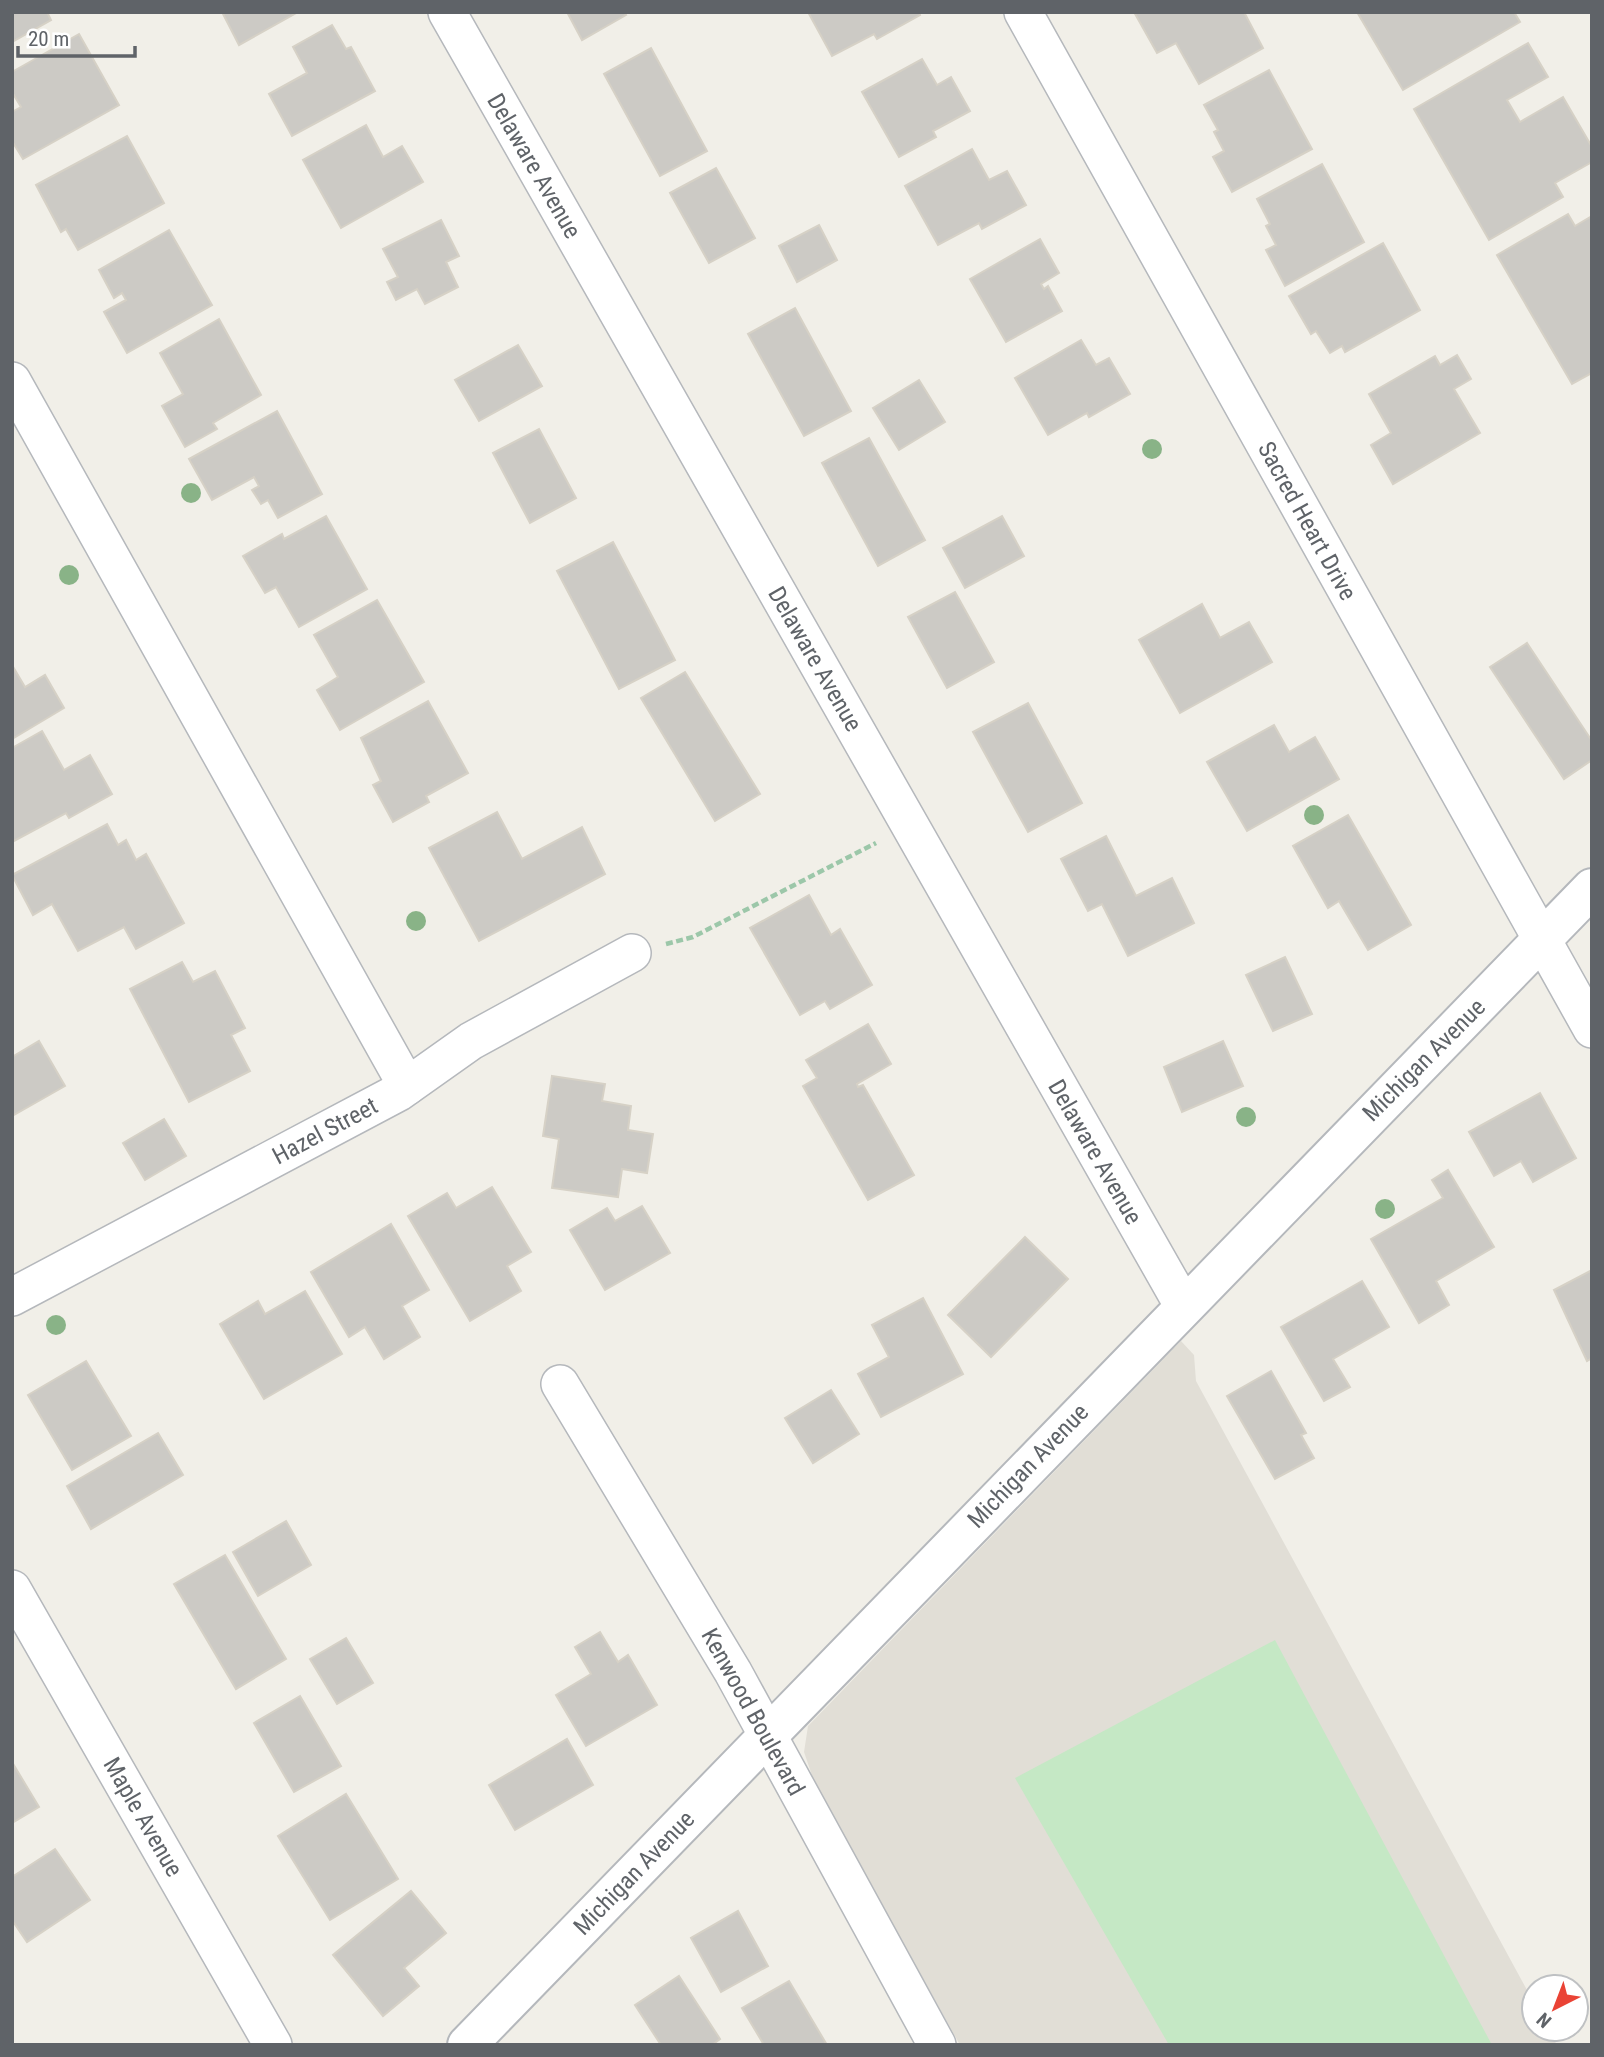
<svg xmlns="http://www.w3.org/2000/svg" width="1604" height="2057" font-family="'Roboto Condensed',sans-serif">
  <rect width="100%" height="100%" fill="#f1efe8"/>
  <polygon fill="#e1ded6" points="1181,1341 1194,1355 1196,1381 1534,2003 1534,2029 1548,2029 1557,2045 960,2045 816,1787 804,1752 808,1726"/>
  <polygon fill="#c5e8c5" points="1275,1640 1492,2045 1169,2045 1015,1778"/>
  <g fill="#cccac5" stroke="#d6d1c6" stroke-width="2">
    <polygon points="12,12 47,12 51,20 12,42"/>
    <polygon points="222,12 298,12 239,45"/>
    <polygon points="567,12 624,12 626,15 582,40"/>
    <polygon points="808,12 919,12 920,15 877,39 874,34 832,56"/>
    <polygon points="1134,12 1244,12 1263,48 1199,84 1176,43 1157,53"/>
    <polygon points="1357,12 1514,12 1520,22 1403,90"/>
    <polygon points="332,25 346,49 351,47 375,91 292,136 269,94 307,73 293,47"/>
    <polygon points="79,34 119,105 23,159 12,141 12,112 21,107 12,92 12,72"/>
    <polygon points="1528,43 1548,77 1507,100 1520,122 1563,97 1592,147 1592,162 1555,183 1563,197 1489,240 1414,109"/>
    <polygon points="651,48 707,151 660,176 604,74"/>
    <polygon points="922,59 937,85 951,77 970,111 933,131 936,137 899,157 862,92"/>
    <polygon points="1269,70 1312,149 1232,192 1213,157 1224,151 1214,132 1218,130 1204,105"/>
    <polygon points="366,125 383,157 402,146 423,182 341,228 303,160"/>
    <polygon points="127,136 164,203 78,250 66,229 61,232 36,185"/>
    <polygon points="972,149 989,180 1007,171 1026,205 982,229 979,223 938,245 905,186"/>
    <polygon points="1322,164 1364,242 1285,286 1266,250 1276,245 1266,226 1270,224 1257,199"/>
    <polygon points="716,168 755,238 709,263 670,193"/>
    <polygon points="1568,214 1575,226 1592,216 1592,373 1572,384 1497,255"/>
    <polygon points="441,220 459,256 446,262 458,287 425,304 417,289 396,300 387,282 398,277 383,249"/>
    <polygon points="819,225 837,260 797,282 779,246"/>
    <polygon points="169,230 212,305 127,353 104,312 126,300 122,293 114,298 99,270"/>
    <polygon points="1040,239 1059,273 1041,284 1044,289 1048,286 1062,311 1006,342 970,279"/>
    <polygon points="1383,243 1420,310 1345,352 1342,346 1330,353 1316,331 1311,334 1289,296"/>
    <polygon points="795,308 851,411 804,436 748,334"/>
    <polygon points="219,319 261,395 213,423 217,429 185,447 162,406 183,394 160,353"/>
    <polygon points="1081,340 1096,365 1109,358 1130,394 1089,417 1087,413 1048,435 1015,378"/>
    <polygon points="518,345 542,386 479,421 455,380"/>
    <polygon points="1457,355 1471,379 1454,389 1480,433 1393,484 1371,445 1391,433 1369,394 1435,356 1440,365"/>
    <polygon points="919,380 945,422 899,450 873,408"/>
    <polygon points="277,411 322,494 278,518 268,500 261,504 252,490 259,486 254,477 212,500 189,459"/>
    <polygon points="539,429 576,498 530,523 493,453"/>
    <polygon points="869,438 925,540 878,566 822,463"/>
    <polygon points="326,516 367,589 299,627 276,587 265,593 243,556 282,534 284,539"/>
    <polygon points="1002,516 1024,556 965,588 943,548"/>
    <polygon points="613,542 675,660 619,689 557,571"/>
    <polygon points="955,592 994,662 947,688 908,617"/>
    <polygon points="377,600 424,682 340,730 317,690 338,677 314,635"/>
    <polygon points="1202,604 1220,638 1249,622 1272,662 1180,713 1139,640"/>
    <polygon points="1527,643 1592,741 1592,760 1564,779 1490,667"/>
    <polygon points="12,665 25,687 45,675 64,708 12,739"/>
    <polygon points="685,672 760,794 715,821 641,698"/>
    <polygon points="428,701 468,773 426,796 429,802 393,822 373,785 381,781 361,738"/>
    <polygon points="1028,703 1082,803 1028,832 973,732"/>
    <polygon points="1274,725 1289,752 1315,737 1339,779 1247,831 1207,762"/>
    <polygon points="42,731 64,770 90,755 112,794 69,818 66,813 12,842 12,748"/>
    <polygon points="497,812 522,859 582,827 605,874 479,941 429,848"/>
    <polygon points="1348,815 1411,925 1368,950 1339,901 1328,908 1293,846"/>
    <polygon points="107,824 118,845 126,840 136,860 146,854 184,923 136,949 124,927 78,951 52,904 33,915 12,875"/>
    <polygon points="1106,836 1136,896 1172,878 1194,923 1128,956 1102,904 1088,911 1061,859"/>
    <polygon points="809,895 831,935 840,929 872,985 830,1009 825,1001 800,1015 750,928"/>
    <polygon points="1285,957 1312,1014 1273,1031 1246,975"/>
    <polygon points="182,962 193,982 215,971 245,1028 231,1035 250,1071 189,1102 130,989"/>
    <polygon points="868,1024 891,1064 857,1084 858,1087 863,1085 914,1175 868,1200 803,1086 817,1078 806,1060"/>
    <polygon points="39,1041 65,1086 12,1116 12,1057"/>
    <polygon points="1223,1041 1243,1086 1182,1112 1164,1067"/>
    <polygon points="552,1076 605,1084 602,1101 631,1106 628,1130 653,1134 647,1173 622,1169 618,1197 552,1188 559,1139 543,1136"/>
    <polygon points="1540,1093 1576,1158 1533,1182 1521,1161 1494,1176 1469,1132"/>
    <polygon points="164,1119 186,1156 145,1180 123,1143"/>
    <polygon points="1448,1170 1494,1247 1436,1281 1449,1305 1419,1323 1371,1239 1443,1198 1432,1180"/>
    <polygon points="492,1187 531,1252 507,1266 521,1291 470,1321 408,1216 447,1193 456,1208"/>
    <polygon points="642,1206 670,1253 605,1290 570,1230 607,1208 615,1221"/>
    <polygon points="391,1224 429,1290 402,1306 420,1337 384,1359 365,1327 349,1337 311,1272"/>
    <polygon points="1025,1237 1068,1279 991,1357 948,1315"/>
    <polygon points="1592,1270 1592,1358 1587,1361 1554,1290"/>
    <polygon points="1362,1281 1389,1327 1333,1359 1350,1387 1324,1401 1281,1327"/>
    <polygon points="305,1291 342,1354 264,1399 220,1324 258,1301 265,1314"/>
    <polygon points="923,1298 963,1374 881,1417 858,1374 889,1357 872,1325"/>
    <polygon points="86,1361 131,1436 72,1470 28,1395"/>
    <polygon points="1271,1371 1306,1433 1301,1435 1314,1458 1275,1479 1227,1396"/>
    <polygon points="831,1390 859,1434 813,1463 785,1418"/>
    <polygon points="158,1433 183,1475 91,1529 67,1486"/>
    <polygon points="286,1521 311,1565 258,1596 233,1552"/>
    <polygon points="225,1555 286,1659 236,1689 174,1584"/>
    <polygon points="600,1632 618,1662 628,1655 657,1705 586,1746 556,1695 591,1674 575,1647"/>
    <polygon points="346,1638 373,1683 337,1704 310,1659"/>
    <polygon points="300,1696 341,1766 294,1792 254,1723"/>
    <polygon points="567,1739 593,1785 515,1830 489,1785"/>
    <polygon points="12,1762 39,1807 12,1823"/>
    <polygon points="346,1794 398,1879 330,1920 278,1836"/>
    <polygon points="55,1849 90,1900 27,1942 12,1920 12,1877"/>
    <polygon points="411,1891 446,1933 404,1968 419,1986 383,2016 333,1955"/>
    <polygon points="738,1911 768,1966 721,1992 691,1938"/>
    <polygon points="679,1976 720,2039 712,2045 661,2045 635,2005"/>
    <polygon points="789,1981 827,2045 764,2045 742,2008"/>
  </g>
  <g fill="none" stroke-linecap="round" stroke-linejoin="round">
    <g stroke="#b5b8bc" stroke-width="40">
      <g id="minor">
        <polyline points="447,12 1183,1305"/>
        <polyline points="1023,12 1592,1029"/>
        <polyline points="12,381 407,1086"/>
        <polyline points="12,1297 399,1092 471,1041 632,953"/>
        <polyline points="560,1384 733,1672 937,2045"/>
        <polyline points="12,1589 273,2045"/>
      </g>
    </g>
    <g stroke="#b5b8bc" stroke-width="42">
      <polyline id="tertiary" points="467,2045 1592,888"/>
    </g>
    <polyline stroke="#9cc7a9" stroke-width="4.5" stroke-dasharray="7 3.5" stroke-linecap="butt" points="666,944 693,937 876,843"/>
    <use href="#minor" stroke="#fff" stroke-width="37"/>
    <use href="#tertiary" stroke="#fff" stroke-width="38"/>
  </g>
  <g fill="#89b387">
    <circle cx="1152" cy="449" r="10"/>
    <circle cx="191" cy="493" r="10"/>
    <circle cx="69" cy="575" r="10"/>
    <circle cx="1314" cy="815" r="10"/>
    <circle cx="416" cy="921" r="10"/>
    <circle cx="1246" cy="1117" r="10"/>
    <circle cx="1385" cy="1209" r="10"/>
    <circle cx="56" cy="1325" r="10"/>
  </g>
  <g text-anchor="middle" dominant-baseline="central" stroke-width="5" stroke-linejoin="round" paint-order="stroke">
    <g font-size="24" fill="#5f6368" stroke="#fff">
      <text transform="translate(534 166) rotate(60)">Delaware Avenue</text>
      <text transform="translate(1307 521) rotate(61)">Sacred Heart Drive</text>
      <text transform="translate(815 659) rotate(60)">Delaware Avenue</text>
      <text transform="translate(1424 1060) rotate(-45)">Michigan Avenue</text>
      <text transform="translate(325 1131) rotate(-28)">Hazel Street</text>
      <text transform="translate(1095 1152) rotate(60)">Delaware Avenue</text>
      <text transform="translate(1028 1466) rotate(-46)">Michigan Avenue</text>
      <text transform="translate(753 1712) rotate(61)">Kenwood Boulevard</text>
      <text transform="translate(143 1817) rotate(60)">Maple Avenue</text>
      <text transform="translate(634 1873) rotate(-46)">Michigan Avenue</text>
    </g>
  </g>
  <rect width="1604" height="2057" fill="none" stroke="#5f6368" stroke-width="28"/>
  <g transform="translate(1555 2008) rotate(222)"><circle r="33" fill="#ffffff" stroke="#bfc1c3" stroke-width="2"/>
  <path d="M0-5L12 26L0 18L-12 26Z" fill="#ea4335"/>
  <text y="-10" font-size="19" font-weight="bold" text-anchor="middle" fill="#5f6368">N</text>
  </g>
  <path d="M18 46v10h117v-10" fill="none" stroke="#5f6368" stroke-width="3.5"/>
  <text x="28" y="46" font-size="21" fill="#5f6368" stroke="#ffffff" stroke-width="5" paint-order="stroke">20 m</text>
</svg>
